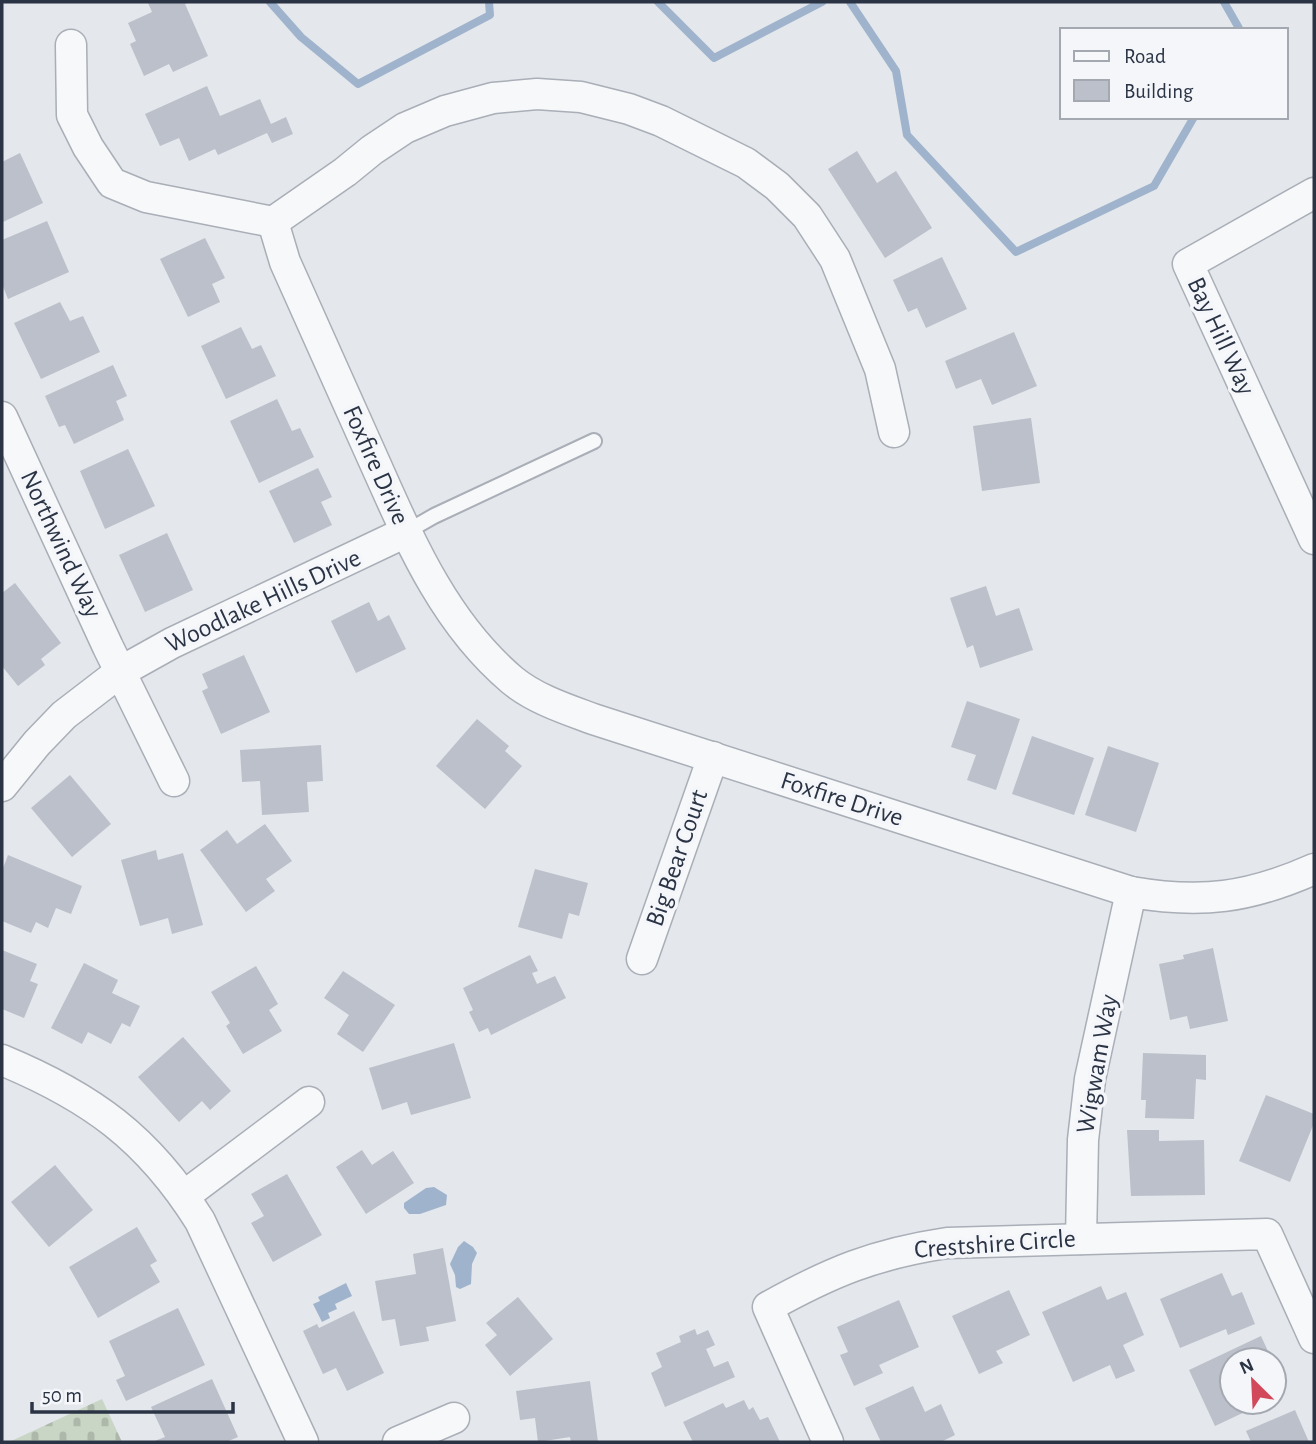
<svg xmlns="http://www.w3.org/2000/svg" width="1316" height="1444" font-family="'Alegreya Sans',sans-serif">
  <defs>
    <pattern id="cemetery-stones" width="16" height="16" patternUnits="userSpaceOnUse" patternTransform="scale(1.75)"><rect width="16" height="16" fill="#c9d6c5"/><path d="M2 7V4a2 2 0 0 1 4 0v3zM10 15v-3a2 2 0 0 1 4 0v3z" fill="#adb8ab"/></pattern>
  </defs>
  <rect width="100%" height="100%" fill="#e4e7ec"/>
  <polygon fill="url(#cemetery-stones)" points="102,1399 122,1442 9,1442"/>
  <g fill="#9fb4cc">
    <polygon points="434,1187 447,1195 446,1205 420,1214 409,1214 404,1208 404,1203 426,1188"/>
    <polygon points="464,1241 473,1247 477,1253 472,1264 471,1284 460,1289 456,1287 455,1275 450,1264 458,1247"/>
    <polygon points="346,1283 352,1296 335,1304 337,1309 328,1313 330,1318 322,1322 313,1304 320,1301 318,1297"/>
  </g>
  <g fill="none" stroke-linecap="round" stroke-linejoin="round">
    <g stroke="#9fb4cc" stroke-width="8">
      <polyline points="270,2 301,37 358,84 490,15 489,2"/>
      <polyline points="658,2 714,58 822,2"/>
      <polyline points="850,2 896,71 907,135 1016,252 1154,186 1194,117"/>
      <polyline points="1224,2 1240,30"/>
    </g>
  </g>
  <g fill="#bbc0ca">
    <polygon points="151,2 190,2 185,4 208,56 173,72 169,64 144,76 130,44 136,41 128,23 152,12 148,3"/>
    <polygon points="207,86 220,116 260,99 271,124 286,117 293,134 272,143 267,133 218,155 215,149 189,161 179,138 160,146 145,114"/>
    <polygon points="857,151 877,183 896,171 932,228 885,258 828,169"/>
    <polygon points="20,153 43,203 3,222 2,162"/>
    <polygon points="47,221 69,272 8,299 2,284 2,240"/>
    <polygon points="205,238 225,278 212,284 220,302 188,317 160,259"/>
    <polygon points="942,257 967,309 926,328 917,308 908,312 893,280"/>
    <polygon points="60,302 70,321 83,316 100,352 41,379 14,323"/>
    <polygon points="241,327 252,349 261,345 276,376 226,399 201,346"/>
    <polygon points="1014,332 1037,386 992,405 981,379 956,389 945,361"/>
    <polygon points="113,365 127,396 116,401 124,420 74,444 65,425 59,427 45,396"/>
    <polygon points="277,399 292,431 300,428 314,457 259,483 230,421"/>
    <polygon points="1031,418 1040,483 982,491 973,426"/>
    <polygon points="128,449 155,506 105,529 80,471"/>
    <polygon points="318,468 332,497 321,502 332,525 294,543 269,491"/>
    <polygon points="167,533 193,590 145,612 119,555"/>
    <polygon points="15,583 61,643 41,659 45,665 18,686 2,666 2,593"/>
    <polygon points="986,586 996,616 1019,608 1033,650 980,668 973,645 967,648 950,598"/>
    <polygon points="369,602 378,621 389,615 406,649 356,673 331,621"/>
    <polygon points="244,655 270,712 221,734 202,691 208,688 202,674"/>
    <polygon points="967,701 1020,719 996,790 967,780 976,755 951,747"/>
    <polygon points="477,719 509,746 505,751 522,766 485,809 436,766"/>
    <polygon points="1032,736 1094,758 1074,815 1012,794"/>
    <polygon points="321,745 323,781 307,782 309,812 262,815 260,781 242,782 240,750"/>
    <polygon points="1108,746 1159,763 1136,832 1085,815"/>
    <polygon points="70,775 111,824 72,857 31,808"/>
    <polygon points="265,824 292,861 266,879 275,891 246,912 200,850 227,830 237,844"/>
    <polygon points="156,850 158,860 183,853 203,925 172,934 168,918 140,926 121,860"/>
    <polygon points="8,855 82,886 71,914 56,908 48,928 36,922 31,933 2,921 2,871"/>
    <polygon points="535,869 588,883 579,916 569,913 562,939 518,927"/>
    <polygon points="1213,948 1228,1021 1190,1029 1187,1016 1170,1020 1159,964 1184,959 1183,955"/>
    <polygon points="2,950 37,964 30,981 38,984 24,1018 2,1009"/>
    <polygon points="530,955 538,971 532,973 537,984 555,976 566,998 491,1035 488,1028 479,1032 469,1012 473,1010 463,988"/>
    <polygon points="84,963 118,980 112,993 140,1006 130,1027 122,1023 111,1044 88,1032 82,1044 51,1028"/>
    <polygon points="256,966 278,1004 269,1010 282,1031 243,1054 226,1026 230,1023 211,992"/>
    <polygon points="343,971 395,1005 363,1052 337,1034 349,1015 324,998"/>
    <polygon points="183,1037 231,1091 210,1110 202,1101 179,1122 138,1077"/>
    <polygon points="454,1043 471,1098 411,1115 407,1102 382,1110 369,1068"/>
    <polygon points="1143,1053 1206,1055 1206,1080 1196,1079 1194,1119 1145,1118 1146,1100 1141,1100"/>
    <polygon points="1266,1095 1314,1114 1314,1123 1290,1182 1239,1161"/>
    <polygon points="1127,1130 1159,1130 1159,1141 1204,1140 1205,1195 1131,1196"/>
    <polygon points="362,1150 372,1165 393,1151 414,1183 366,1214 336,1167"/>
    <polygon points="55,1165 93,1210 49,1247 11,1202"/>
    <polygon points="287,1174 322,1235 273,1262 251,1223 264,1216 251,1194"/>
    <polygon points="137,1227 157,1261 150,1265 160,1282 98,1318 69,1267"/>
    <polygon points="443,1248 456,1321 426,1327 429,1341 400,1346 395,1319 382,1321 375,1281 416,1274 413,1254"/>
    <polygon points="1222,1273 1232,1296 1242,1292 1255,1324 1228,1335 1226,1329 1180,1348 1160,1299"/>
    <polygon points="1101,1286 1107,1300 1126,1292 1144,1335 1123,1345 1135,1371 1116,1379 1110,1365 1073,1382 1042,1312"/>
    <polygon points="1009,1290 1030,1335 996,1351 1003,1363 979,1374 952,1316"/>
    <polygon points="518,1297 553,1339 510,1376 485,1345 497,1335 486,1323"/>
    <polygon points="899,1300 919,1347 879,1365 883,1373 854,1386 840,1355 848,1352 837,1327"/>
    <polygon points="178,1308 205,1365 126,1401 116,1380 125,1376 109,1341"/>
    <polygon points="354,1311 384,1373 347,1391 336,1368 323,1374 303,1331 317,1324 319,1328"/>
    <polygon points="695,1329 697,1335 708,1330 715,1345 706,1349 714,1367 728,1361 735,1377 665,1407 651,1373 662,1367 656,1353 681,1342 679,1336"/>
    <polygon points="1261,1336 1272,1360 1232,1360 1232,1402 1266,1402 1215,1426 1189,1370"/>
    <polygon points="212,1379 238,1437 226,1442 152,1442 165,1437 151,1407"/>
    <polygon points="590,1381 598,1442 571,1442 570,1437 538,1442 535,1418 520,1420 516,1391"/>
    <polygon points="913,1386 925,1412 941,1404 955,1435 941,1442 881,1442 865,1408"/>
    <polygon points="744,1400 749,1410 753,1407 760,1420 768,1417 780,1442 693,1442 683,1422 723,1403 726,1408"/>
    <polygon points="1295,1410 1309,1442 1251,1442 1246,1431"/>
  </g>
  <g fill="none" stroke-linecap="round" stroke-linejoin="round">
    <g stroke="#a9aeb7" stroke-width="18">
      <polyline id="service" points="406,532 434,516 594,441"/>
    </g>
    <g stroke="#a9aeb7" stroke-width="33">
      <g id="minor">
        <polyline points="71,45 72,115 88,147 112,183 146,197 273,222"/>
        <polyline points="1314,193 1188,264 1314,539"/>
        <polyline points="2,417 108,647 174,781"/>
        <path d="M894 432 880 369 835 259 807 216 777 186 746 163 661 121 629 109 581 97 537 94 493 98 445 111 405 128 372 150 345 172 273 222 285 262C313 325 342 388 370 452 407 534 441 620 512 680 535 699 566 709 593 719L1131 892C1201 904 1249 898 1314 869"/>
        <polyline points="2,786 37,743 64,715 120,672 172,643 406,532"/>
        <polyline points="642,959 713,757"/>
        <path d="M2 1060C91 1097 148 1138 200 1221L303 1442"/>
        <polyline points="184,1196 309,1102"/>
        <polyline points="1081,1239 1083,1140 1090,1079 1131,892"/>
        <polyline points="398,1442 454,1418"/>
        <path d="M828 1442 768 1307C831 1272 874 1254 947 1243L1267 1234 1314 1338"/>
      </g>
    </g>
    <use href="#service" stroke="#f7f8fa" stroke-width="14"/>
    <use href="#minor" stroke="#f7f8fa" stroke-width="30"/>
  </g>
  <g text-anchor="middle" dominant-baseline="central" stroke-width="7" stroke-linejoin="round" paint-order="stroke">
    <g font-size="26" fill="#2b3445" stroke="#f4f6f9">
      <text transform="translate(1221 336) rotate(65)">Bay Hill Way</text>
      <text transform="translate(376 465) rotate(66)">Foxfire Drive</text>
      <text transform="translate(61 544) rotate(65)">Northwind Way</text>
      <text transform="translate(263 601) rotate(-25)">Woodlake Hills Drive</text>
      <text transform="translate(842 799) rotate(18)">Foxfire Drive</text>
      <text transform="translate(677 858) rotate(-71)">Big Bear Court</text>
      <text transform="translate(1097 1064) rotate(-80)">Wigwam Way</text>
      <text transform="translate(995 1244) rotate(-4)">Crestshire Circle</text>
    </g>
  </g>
  <rect width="1316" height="1444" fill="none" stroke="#2b3445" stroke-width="7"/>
  <rect x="1060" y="28" width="228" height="91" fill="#f4f6f9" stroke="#a4a8b1" stroke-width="2"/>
  <rect x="1074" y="51" width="35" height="10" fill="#f7f8fa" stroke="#a4a8b1" stroke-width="2"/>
  <text x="1124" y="63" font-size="21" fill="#2b3445">Road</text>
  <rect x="1074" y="80" width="35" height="21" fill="#bbc0ca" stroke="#a4a8b1" stroke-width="2"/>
  <text x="1124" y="98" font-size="21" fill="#2b3445">Building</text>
  <g transform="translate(1253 1381) rotate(336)"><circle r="33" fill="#f4f6f9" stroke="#a4a8b1" stroke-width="2"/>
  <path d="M0-5L12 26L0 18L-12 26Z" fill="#d1495b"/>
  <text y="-10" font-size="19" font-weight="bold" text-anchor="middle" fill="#2b3445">N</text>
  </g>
  <path d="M32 1402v10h201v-10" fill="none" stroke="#2b3445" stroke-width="3.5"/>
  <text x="42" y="1402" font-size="21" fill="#2b3445" stroke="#f4f6f9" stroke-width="5" paint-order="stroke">50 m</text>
</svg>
